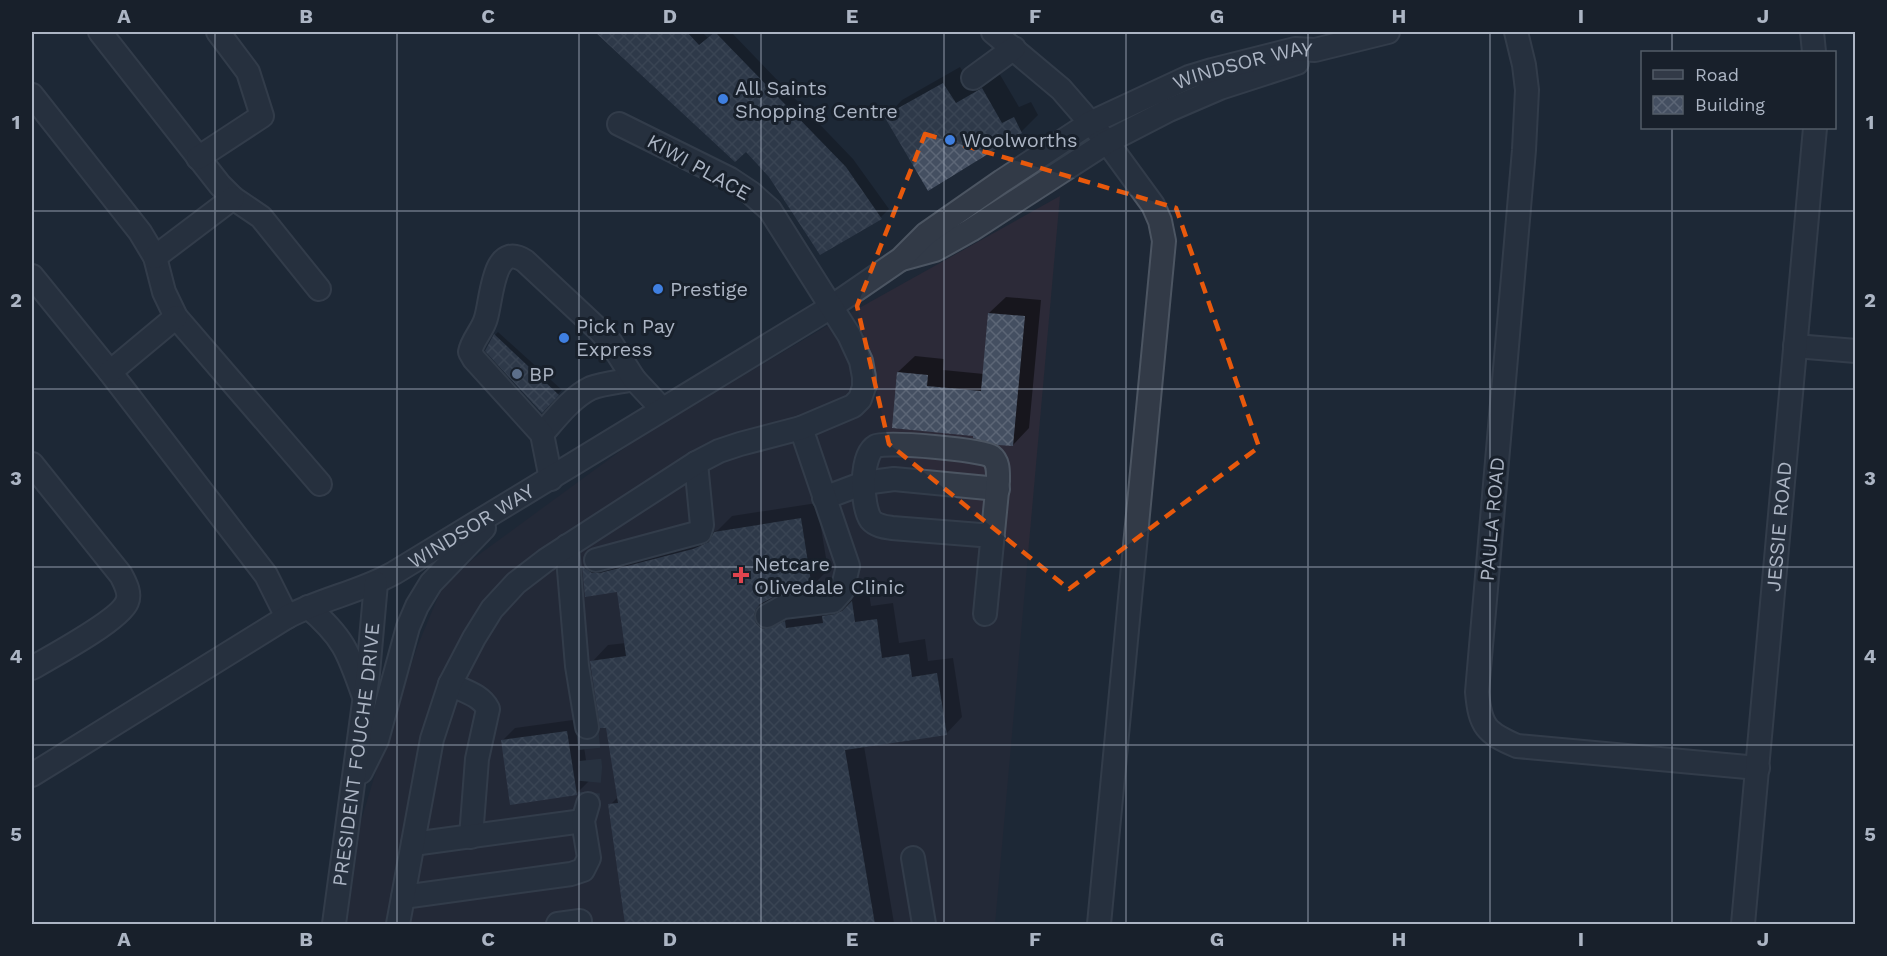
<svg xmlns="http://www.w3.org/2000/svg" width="1887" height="956" font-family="'Work Sans',sans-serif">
  <defs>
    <pattern id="building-cross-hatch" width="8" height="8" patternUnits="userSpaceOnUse" patternTransform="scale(1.5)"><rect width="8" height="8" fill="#444f61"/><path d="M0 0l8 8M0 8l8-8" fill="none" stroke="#5c6676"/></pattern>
  </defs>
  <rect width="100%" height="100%" fill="#1e2836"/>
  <polygon fill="#2c2a38" points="1060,196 995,924 347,924 361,821 387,735 418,645 441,590 473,559 641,436 827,326"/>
  <g fill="#0007">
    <polygon points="597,32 702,32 708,38 716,32 731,32 853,159 889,209 881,217 821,253 770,176 746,150 735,160"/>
    <polygon points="960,67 973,88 999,73 1019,107 1031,102 1038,115 1021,132 886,117 902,100"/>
    <polygon points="1006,297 1041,300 1029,428 1013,445 898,372 915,356 944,359 943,370 984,374 989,313"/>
    <polygon points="498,332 562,390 542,411 495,335"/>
    <polygon points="817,503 828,570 811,587 780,592 769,598 772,606 852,598 868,586 871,606 893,603 899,643 925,639 928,661 953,658 962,717 946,734 864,746 894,923 892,924 628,924 610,805 619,796 608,727 592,662 608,645 626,643 619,590 586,595 584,567 600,551 711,533 718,530 732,516"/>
    <polygon points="580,719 589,781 576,794 503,740 515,728"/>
  </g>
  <g fill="url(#building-cross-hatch)">
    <polygon points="595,32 687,32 699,45 715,32 846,167 882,219 820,255 769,177 746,152 735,162"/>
    <polygon points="943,83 956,103 982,88 1002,123 1014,117 1022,133 928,191 884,116"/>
    <polygon points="988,313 1025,316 1013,446 998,445 973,438 973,436 892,428 897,372 928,375 927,386 981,391"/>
    <polygon points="494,334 559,395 542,413 485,351"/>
    <polygon points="801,518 812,588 781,593 760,604 756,609 754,615 756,623 761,628 767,629 785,621 786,628 823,623 822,616 835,614 842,611 852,601 855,622 877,619 882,658 909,654 912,677 937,673 947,735 845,750 875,924 625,924 608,804 618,803 606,728 600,728 590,661 626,656 617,592 585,597 582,566 592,573 600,573 693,549 709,542 714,532"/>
    <polygon points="567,731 577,795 510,805 501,740"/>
  </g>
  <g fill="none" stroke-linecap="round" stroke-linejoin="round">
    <polyline stroke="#333d4b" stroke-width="22" stroke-dasharray="22 11" stroke-linecap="butt" points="587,727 591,767 588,804"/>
    <g stroke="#4c5562" stroke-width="26">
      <g id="minor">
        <polyline points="100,32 220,185 233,198 261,217 319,289"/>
        <polyline points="993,32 1061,89 1107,142 1153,205 1160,221 1164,241 1099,924"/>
        <path d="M1516 32 1524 65 1527 90 1524 150 1477 692C1480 726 1486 733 1517 746L1758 768"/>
        <polyline points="1812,32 1814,52"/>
        <polyline points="973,78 1014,48"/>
        <polyline points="32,95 140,232 155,257 164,292 176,317 320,484"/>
        <polyline points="198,158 262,116 248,72 218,32"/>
        <polyline points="155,257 233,198"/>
        <polyline points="902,259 935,250 971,230 1107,142 1169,110 1220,88 1297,63"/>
        <polyline points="32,276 110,372 266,575 287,617"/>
        <polyline points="1795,346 1856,351"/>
        <polyline points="110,372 176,317"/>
        <path d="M542 434C556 418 572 397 591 388 604 383 620 382 634 379"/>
        <path d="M32 464 121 575C125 583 131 593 127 602 120 620 51 657 32 668"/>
        <path d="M551 479 542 434 474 359 470 352C472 340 483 330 486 318 492 298 493 240 525 261L600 331 611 343 634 379 662 409"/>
        <polyline points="824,498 864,483 894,479 998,489"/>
        <polyline points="567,546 577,666 587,727"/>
        <polyline points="596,560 700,532 702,525 696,463"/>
        <path d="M308 607C343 637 348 651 363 694"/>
        <path d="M985 614 998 481C998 472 999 462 991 456 983 450 885 441 876 446 860 455 861 506 871 520 876 526 886 527 892 528L993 536"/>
        <polyline points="767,616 783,607 833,601 842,591 848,566 801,428"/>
        <path d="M450 684C464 691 481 695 488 709L477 759 471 837"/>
        <polyline points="361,772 377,740 408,627 417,606 431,583 484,528"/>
        <path id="s1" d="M32 775 287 617C321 599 360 592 394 573L831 307 901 259 926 234 1002 181 1090 123 1189 77 1212 70 1295 49 1315 50 1388 32"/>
        <polyline points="413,844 583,821"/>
        <polyline points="913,858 924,924"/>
        <polyline points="403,897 571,874 583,870 589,858 583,821 588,804"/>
        <path id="s2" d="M334 924 368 673 376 583"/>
        <polyline points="398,924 432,739 450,684 474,638 492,609 516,583 546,560 696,463 719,451 740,444 801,428 853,406 860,399 864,387 864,377 861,361 849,335 770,210 751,193 730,179 619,124"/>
        <polyline points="558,924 580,921"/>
        <path id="s3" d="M1743 924 1815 128"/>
      </g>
    </g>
    <use href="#minor" stroke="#323a47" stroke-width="22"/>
  </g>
  <path d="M0 0H1887V956H0ZM925 134 1176 208 1259 447 1069 589 889 444 857 306Z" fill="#1e2836" fill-opacity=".55" fill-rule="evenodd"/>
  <path fill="none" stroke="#e8590c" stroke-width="4.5" stroke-dasharray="12 8" stroke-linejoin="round" d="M925 134 1176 208 1259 447 1069 589 889 444 857 306Z"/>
  <path fill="none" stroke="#acb5c4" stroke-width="1.5" stroke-opacity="0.55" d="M215 32V924M397 32V924M579 32V924M761 32V924M944 32V924M1126 32V924M1308 32V924M1490 32V924M1672 32V52M1672 128V924M32 211H1856M32 389H1856M32 567H1856M32 745H1856"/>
  <g fill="#3f7fe0" stroke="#18202b" stroke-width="2">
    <circle cx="723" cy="99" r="6"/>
    <circle cx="950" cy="140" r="6"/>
    <circle cx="658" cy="289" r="6"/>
    <circle cx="564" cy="338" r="6"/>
  </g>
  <circle fill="#5c6f8a" stroke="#18202b" stroke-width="2" cx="517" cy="374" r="6"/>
  <path fill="#e0444e" stroke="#18202b" stroke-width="2" d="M738 566h6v6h6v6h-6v6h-6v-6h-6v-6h6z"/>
  <g text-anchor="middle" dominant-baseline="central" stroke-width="6" stroke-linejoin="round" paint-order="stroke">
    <g font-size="20" fill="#acb5c4" stroke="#18202b">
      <text stroke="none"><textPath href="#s1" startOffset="1410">WINDSOR WAY</textPath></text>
      <text transform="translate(699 167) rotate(29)">KIWI PLACE</text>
      <text transform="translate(1492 519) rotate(-85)">PAULA ROAD</text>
      <text stroke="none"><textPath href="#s3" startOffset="399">JESSIE ROAD</textPath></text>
      <text stroke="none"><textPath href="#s1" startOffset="506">WINDSOR WAY</textPath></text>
      <text stroke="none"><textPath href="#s2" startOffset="171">PRESIDENT FOUCHE DRIVE</textPath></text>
    </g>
    <g font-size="20" fill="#acb5c4" stroke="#18202b" text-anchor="start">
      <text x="735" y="88">All Saints<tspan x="735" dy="23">Shopping Centre</tspan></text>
      <text x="962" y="140">Woolworths</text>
      <text x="670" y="289">Prestige</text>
      <text x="576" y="326">Pick n Pay<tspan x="576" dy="23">Express</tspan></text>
      <text x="529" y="374">BP</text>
      <text x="754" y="564">Netcare<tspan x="754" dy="23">Olivedale Clinic</tspan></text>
    </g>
  </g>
  <rect width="1887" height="956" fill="none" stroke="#18202b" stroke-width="66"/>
  <rect x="1641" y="51" width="195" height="78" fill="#18202b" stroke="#535c68" stroke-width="1.5"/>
  <rect x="1653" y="70" width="30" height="9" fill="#323a47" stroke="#535c68" stroke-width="1.5"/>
  <text x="1695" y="81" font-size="18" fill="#acb5c4">Road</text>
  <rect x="1653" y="96" width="30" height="18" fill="url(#building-cross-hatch)" stroke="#535c68" stroke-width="1.5"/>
  <text x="1695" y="111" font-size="18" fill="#acb5c4">Building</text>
  <rect x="33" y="33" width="1821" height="890" fill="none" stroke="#acb5c4" stroke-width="2"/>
  <g font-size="20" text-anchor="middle" font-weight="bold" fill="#acb5c4">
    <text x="124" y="23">A</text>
    <text x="306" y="23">B</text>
    <text x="488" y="23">C</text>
    <text x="670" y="23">D</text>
    <text x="852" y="23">E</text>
    <text x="1035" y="23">F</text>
    <text x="1217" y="23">G</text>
    <text x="1399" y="23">H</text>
    <text x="1581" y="23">I</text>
    <text x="1763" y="23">J</text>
    <text x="16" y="129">1</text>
    <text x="1870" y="129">1</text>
    <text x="16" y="307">2</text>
    <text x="1870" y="307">2</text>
    <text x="16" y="485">3</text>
    <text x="1870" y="485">3</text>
    <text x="16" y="663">4</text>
    <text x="1870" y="663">4</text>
    <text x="16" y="841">5</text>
    <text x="1870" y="841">5</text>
    <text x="124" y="946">A</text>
    <text x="306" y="946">B</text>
    <text x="488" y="946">C</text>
    <text x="670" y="946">D</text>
    <text x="852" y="946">E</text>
    <text x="1035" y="946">F</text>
    <text x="1217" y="946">G</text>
    <text x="1399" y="946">H</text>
    <text x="1581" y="946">I</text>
    <text x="1763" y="946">J</text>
  </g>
</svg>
